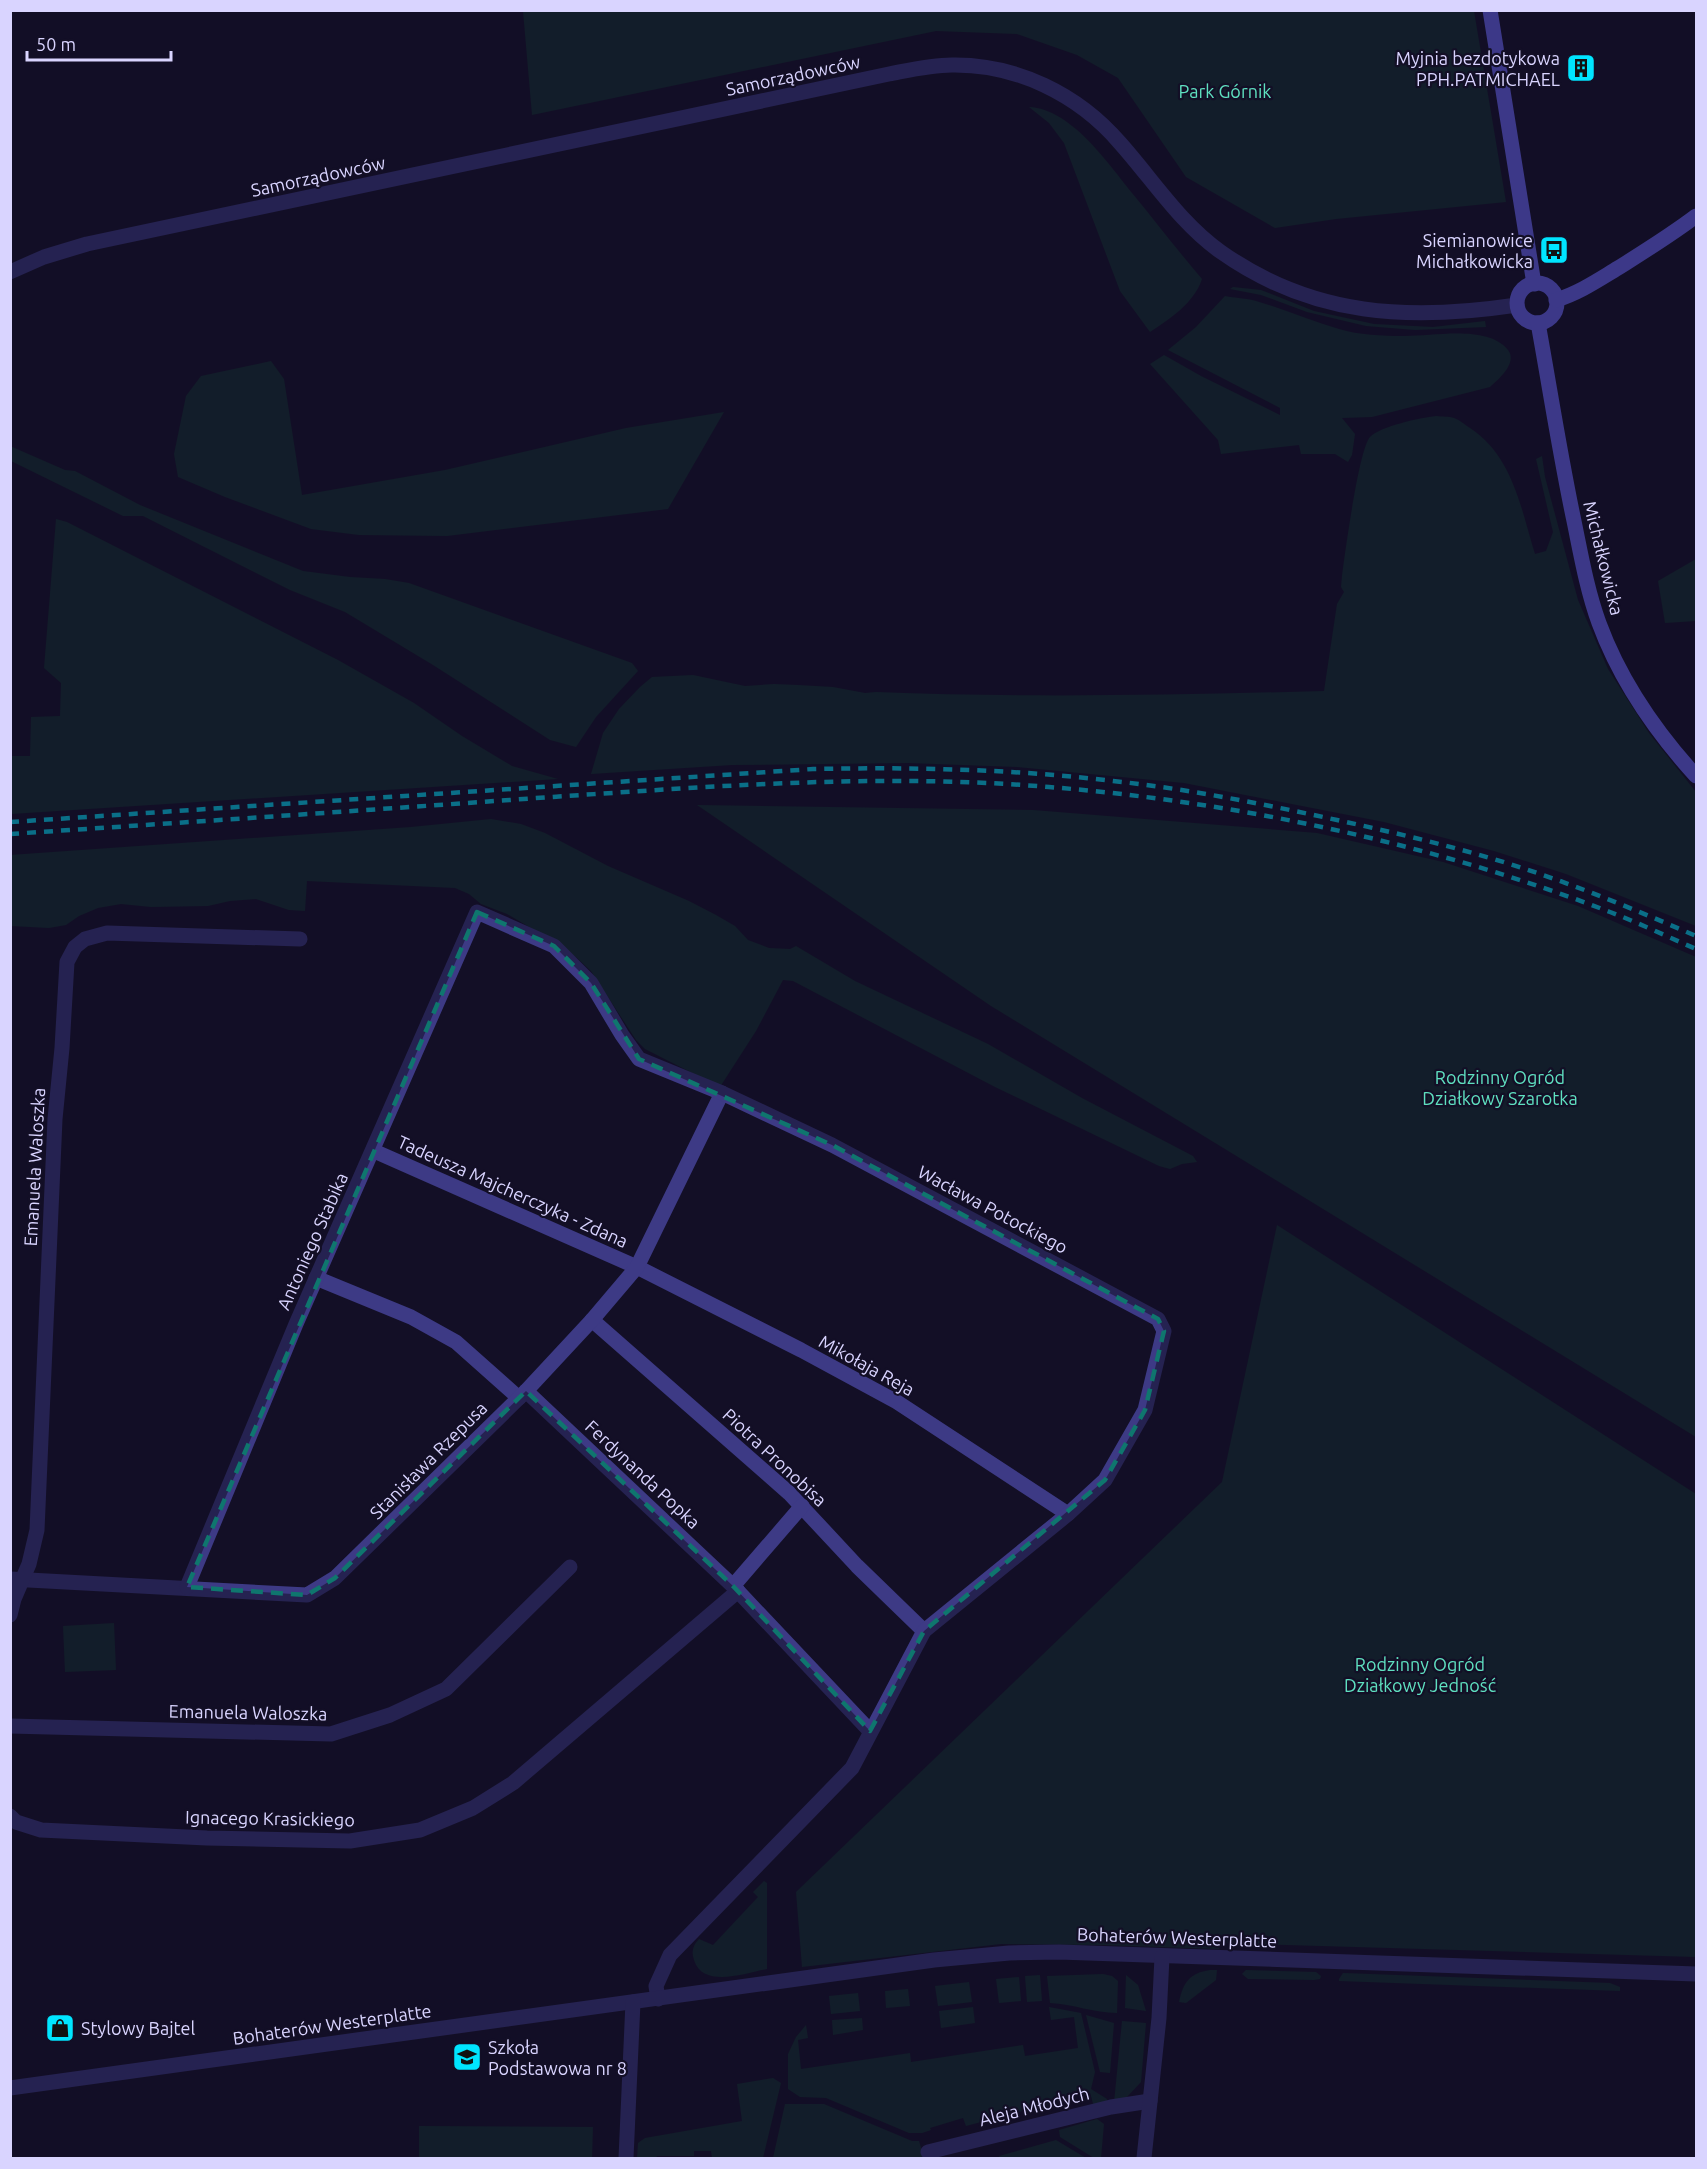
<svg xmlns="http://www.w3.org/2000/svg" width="1707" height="2169" font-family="Ubuntu,sans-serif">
  <rect width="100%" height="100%" fill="#130f26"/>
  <g fill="#12302f">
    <polygon points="523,11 1474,11 1506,202 1336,219 1275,228 1186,177 1118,78 1077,55 1017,34 936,31 532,115"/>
    <path d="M1029 107C1071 109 1108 163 1132 193 1156 222 1178 251 1202 279 1194 303 1170 319 1150 332L1120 291 1064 143 1049 123Z"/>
    <polygon points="1233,287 1261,290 1314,311 1374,324 1433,327 1485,321 1486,327 1415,330 1366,326 1307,312 1261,295 1230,289"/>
    <path d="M1225 296C1235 298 1246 298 1256 301 1284 309 1311 321 1339 329 1359 335 1382 336 1402 336 1432 337 1487 324 1508 350 1518 363 1498 380 1490 387L1372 417 1342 418 1355 434 1352 455 1348 462 1335 454H1301L1299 445 1221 454 1218 440 1150 364 1164 355 1201 376 1280 415V408L1168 350 1196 327Z"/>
    <polygon points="271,361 284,379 302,495 445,470 626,428 724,412 668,509 447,536 359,535 311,529 225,497 178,477 174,454 186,396 201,376"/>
    <path d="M1436 416C1442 417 1449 416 1454 418 1460 420 1465 425 1470 428 1513 456 1521 509 1535 554L1546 551 1553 532 1536 459 1542 456 1545 477 1578 600 1608 669 1649 733 1696 792V926L1566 874 1494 851 1384 822 1184 783 1017 767 908 763 732 765 591 774 603 733 619 709 640 687 652 677 693 675 745 686 774 684 798 685 833 687 865 693 876 692C1025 698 1175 695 1324 691L1337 604 1344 592 1341 587 1342 576C1345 553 1359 449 1370 437 1381 426 1420 418 1436 416Z"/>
    <polygon points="10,446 65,470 75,471 140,505 303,571 350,577 385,579 409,583 632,663 638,671 596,717 576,747 550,740 433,665 345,612 290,590 143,516 123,516 11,461"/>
    <polygon points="56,519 67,522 338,660 414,703 462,736 512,766 558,779 11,814 11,756 30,756 31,717 60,716 61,683 44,668"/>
    <polygon points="1696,559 1696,621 1665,623 1658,581"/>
    <polygon points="697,805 1033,810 1317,833 1443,862 1578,906 1696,957 1696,1437 991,1006"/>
    <polygon points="491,819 521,824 545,833 608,866 689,901 716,915 735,926 748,940 769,948 790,949 796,946 855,981 988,1044 1082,1098 1193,1156 1197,1162 1182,1164 1170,1169 1159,1166 995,1087 793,981 783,980 756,1031 720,1087 645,1049 636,1040 591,971 577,958 553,941 507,914 481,904 469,894 455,888 307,881 305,911 289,910 256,899 230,901 208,906 151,907 121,904 98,908 79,916 66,925 49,928 11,926 10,855 411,827"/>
    <polygon points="1277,1225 1696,1494 1696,1957 1220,1943 1219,1949 1101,1945 1001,1944 802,1967 796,1892 1222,1482"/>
    <polygon points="114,1623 116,1670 65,1672 63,1626"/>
    <path d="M764 1881 767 1883V1969C746 1973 703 1989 694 1960 691 1952 693 1945 699 1939L713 1945 758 1897 753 1892Z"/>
    <path d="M1210 1970H1217L1216 1980 1186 2003 1179 2002C1183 1982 1190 1973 1210 1970Z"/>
    <polygon points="1246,1970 1316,1972 1321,1976 1320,1979 1314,1980 1248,1979 1242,1974"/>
    <polygon points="1343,1973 1610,1983 1620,1987 1620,1991 1339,1981 1339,1979"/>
    <path d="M1103 1974 1112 1976 1118 1981 1117 2013C1094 2013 1073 2004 1050 2003L1047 1976Z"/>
    <polygon points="1040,1975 1042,2001 1027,2002 1025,1976"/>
    <polygon points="1126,1975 1138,1985 1146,2011 1125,2008"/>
    <polygon points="1019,1977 1021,2001 999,2003 996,1979"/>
    <polygon points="969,1982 972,2002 938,2006 935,1986"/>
    <polygon points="908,1989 910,2006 886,2008 885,1991"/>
    <polygon points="858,1993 860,2011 831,2014 829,1996"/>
    <polygon points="973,2007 975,2023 941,2028 939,2011"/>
    <polygon points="1049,2007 1081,2013 1095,2072 1091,2089 1107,2099 1106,2106 1094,2107 1090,2093 966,2126 963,2118 930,2128 931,2130 922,2133 909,2133 826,2098 800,2097 788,2089 788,2054 796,2037 806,2025 808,2038 798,2040 801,2069 910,2053 911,2062 1023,2045 1025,2056 1078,2048 1074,2017 1051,2020"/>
    <polygon points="1086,2015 1114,2023 1110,2073 1100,2072"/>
    <polygon points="862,2018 863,2030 833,2035 832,2020"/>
    <polygon points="1122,2021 1146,2023 1141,2082 1125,2099 1114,2103"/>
    <polygon points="773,2078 781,2083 763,2158 712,2158 711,2151 694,2151 694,2156 657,2156 656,2158 637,2158 638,2143 645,2138 742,2121 737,2084"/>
    <polygon points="785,2104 824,2104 912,2141 919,2141 924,2158 773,2158"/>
    <polygon points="1097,2119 1104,2124 1101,2158 1094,2158 1060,2137 1059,2130"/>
    <polygon points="419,2126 593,2127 592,2158 419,2158"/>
    <polygon points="1056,2140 1086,2158 1000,2158 999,2156"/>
  </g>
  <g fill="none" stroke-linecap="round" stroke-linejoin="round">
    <g stroke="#3d3a85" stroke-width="15">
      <path d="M10 272 44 257 87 244 889 74C910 70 931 65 952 65 1016 64 1078 94 1120 143 1153 180 1180 223 1221 252 1313 317 1410 321 1517 305"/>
      <polyline points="374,1151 637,1267 801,1350 897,1402 1068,1514"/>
      <polyline points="316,1278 411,1317 456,1342 519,1398"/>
      <polyline points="592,1320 789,1493 857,1566 924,1631"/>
      <polyline points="526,1391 733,1586 870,1731"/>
      <polyline points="10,1579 307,1595 335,1578 526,1391 592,1320 637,1267 722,1093"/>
      <polyline points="733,1586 802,1506"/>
      <polyline points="187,1587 296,1324 477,912 554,946 591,983 622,1035 639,1059 722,1093 832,1145 1158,1319 1164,1331 1145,1410 1105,1480 1068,1514 924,1631 852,1768 670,1955 656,1986 658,1999"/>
      <polyline points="10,1615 14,1599 29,1564 37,1530 55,1119 62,1048 67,962 75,947 85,939 107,933 300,939"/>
      <polyline points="10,1726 331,1734 390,1715 446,1689 570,1567"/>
      <polyline points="10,1816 16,1822 41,1830 207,1838 350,1841 420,1830 473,1808 513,1783 738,1591"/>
      <polyline points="10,2088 934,1960 1009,1953 1059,1952 1696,1974"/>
      <polyline points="928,2152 1111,2107 1150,2101"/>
      <polyline points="626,2158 633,2002"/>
      <polyline points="1144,2158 1159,2018 1162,1957"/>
    </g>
    <g stroke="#6f6bff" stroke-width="15">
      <polyline points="1490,10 1534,284"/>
      <circle cx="1537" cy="303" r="20"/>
      <path d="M1556 300C1579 293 1598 280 1618 268 1645 251 1671 235 1696 216"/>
      <path d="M1538 323C1550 389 1560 455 1574 521 1581 555 1587 590 1599 623 1620 680 1656 732 1696 776"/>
    </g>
    <g stroke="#00e5ff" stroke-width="4.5" stroke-dasharray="9 8" stroke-linecap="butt">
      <path d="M10 822 813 769C913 767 1014 769 1113 781 1189 789 1263 804 1337 820 1405 835 1474 851 1540 874 1593 892 1645 914 1696 936"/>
      <path d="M10 834C191 822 371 810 551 797 717 786 883 773 1049 787 1237 802 1434 844 1610 912 1639 923 1668 937 1696 949"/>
    </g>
  </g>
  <path d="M0 0H1707V2169H0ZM477 912 554 946 591 983 639 1059 832 1145 1158 1319 1164 1331 1145 1410 1105 1480 924 1631 870 1731 733 1586 526 1391 335 1578 307 1595 187 1587Z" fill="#130f26" fill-opacity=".55" fill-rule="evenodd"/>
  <path fill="none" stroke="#0f766e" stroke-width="4.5" stroke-dasharray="12 8" stroke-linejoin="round" d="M477 912 554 946 591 983 639 1059 832 1145 1158 1319 1164 1331 1145 1410 1105 1480 924 1631 870 1731 733 1586 526 1391 335 1578 307 1595 187 1587Z"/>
  <defs>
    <g id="building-square" transform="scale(1.5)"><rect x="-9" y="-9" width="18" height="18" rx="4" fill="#00e5ff" stroke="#130f26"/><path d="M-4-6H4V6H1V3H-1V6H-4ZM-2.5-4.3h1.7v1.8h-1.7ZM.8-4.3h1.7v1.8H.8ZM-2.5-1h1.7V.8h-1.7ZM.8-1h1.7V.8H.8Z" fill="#111"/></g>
    <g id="bus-square" transform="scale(1.5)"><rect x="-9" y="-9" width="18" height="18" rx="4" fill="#00e5ff" stroke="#130f26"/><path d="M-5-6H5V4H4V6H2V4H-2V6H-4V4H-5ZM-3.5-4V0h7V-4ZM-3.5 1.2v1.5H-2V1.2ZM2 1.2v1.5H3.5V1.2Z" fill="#111"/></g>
    <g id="shop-square" transform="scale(1.5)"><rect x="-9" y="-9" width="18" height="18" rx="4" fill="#00e5ff" stroke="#130f26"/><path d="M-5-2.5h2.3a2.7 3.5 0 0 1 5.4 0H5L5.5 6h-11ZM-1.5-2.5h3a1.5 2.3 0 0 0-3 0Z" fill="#111"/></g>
    <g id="school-square" transform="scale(1.5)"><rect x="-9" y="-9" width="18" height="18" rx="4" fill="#00e5ff" stroke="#130f26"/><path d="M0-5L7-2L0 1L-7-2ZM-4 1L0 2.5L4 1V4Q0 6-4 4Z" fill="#111"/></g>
  </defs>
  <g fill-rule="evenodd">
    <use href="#building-square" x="1581" y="68"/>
    <use href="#bus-square" x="1554" y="250"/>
    <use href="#shop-square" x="60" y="2028"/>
    <use href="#school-square" x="467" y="2057"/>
  </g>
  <g text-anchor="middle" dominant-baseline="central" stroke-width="4.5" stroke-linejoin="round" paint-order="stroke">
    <g font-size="18" fill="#d9d4ff" stroke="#130f26" text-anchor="end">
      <text x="1560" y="58">Myjnia bezdotykowa<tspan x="1560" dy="21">PPH.PATMICHAEL</tspan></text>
      <text x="1533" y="240">Siemianowice<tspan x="1533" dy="21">Michałkowicka</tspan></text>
      <text x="81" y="2028" text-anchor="start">Stylowy Bajtel</text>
      <text x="488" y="2047" text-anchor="start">Szkoła<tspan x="488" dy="21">Podstawowa nr 8</tspan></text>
    </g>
    <g font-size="18" fill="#d9d4ff" stroke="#130f26">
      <text transform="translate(793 75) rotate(-12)">Samorządowców</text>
      <text transform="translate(318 176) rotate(-12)">Samorządowców</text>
      <text transform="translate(1604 558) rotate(76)">Michałkowicka</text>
      <text transform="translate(34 1167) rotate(-87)">Emanuela Waloszka</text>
      <text transform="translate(513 1191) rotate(24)">Tadeusza Majcherczyka - Zdana</text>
      <text transform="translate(993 1209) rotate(28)">Wacława Potockiego</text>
      <text transform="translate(312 1241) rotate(-66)">Antoniego Stabika</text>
      <text transform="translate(867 1365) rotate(29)">Mikołaja Reja</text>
      <text transform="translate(775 1457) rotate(43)">Piotra Pronobisa</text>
      <text transform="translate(428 1460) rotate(-45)">Stanisława Rzepusa</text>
      <text transform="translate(643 1474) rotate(43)">Ferdynanda Popka</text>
      <text transform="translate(248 1712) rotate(1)">Emanuela Waloszka</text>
      <text transform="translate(270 1818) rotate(1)">Ignacego Krasickiego</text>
      <text transform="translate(1177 1937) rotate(2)">Bohaterów Westerplatte</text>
      <text transform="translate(332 2024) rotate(-8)">Bohaterów Westerplatte</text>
      <text transform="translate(1034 2106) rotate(-14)">Aleja Młodych</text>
    </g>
    <g font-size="18" fill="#5fe0c0" stroke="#130f26">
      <text x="1225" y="91">Park Górnik</text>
      <text x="1500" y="1077">Rodzinny Ogród<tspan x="1500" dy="21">Działkowy Szarotka</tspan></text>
      <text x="1420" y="1664">Rodzinny Ogród<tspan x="1420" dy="21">Działkowy Jedność</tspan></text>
    </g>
  </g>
  <rect width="1707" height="2169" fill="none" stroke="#d9d4ff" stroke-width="24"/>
  <path d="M27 51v9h144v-9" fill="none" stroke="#d9d4ff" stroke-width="3"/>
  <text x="36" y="51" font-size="18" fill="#d9d4ff" stroke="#130f26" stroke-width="4.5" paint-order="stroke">50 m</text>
</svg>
